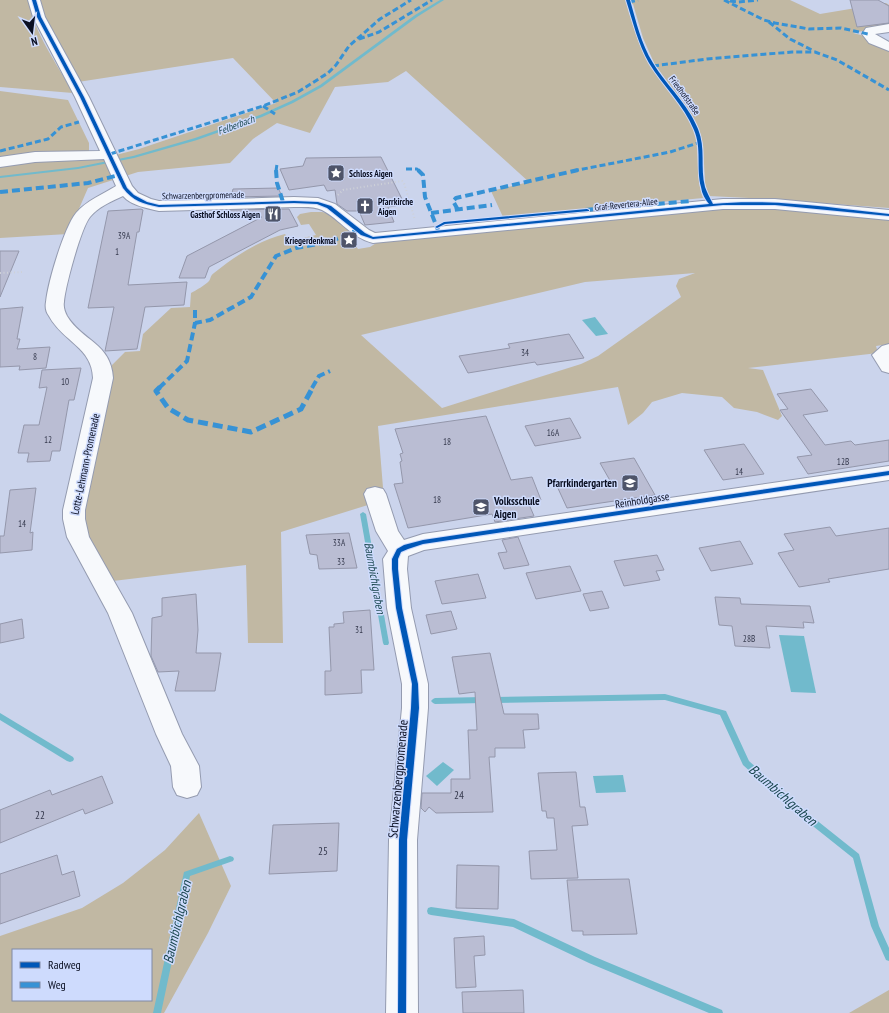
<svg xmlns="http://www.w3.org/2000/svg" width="889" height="1013" font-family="'PT Sans Narrow',sans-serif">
  <rect width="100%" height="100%" fill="#cbd4ec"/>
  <g fill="#c1b8a3" fill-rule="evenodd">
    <path d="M0 0H29C32 30 59 67 73 93L0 87Z"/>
    <path d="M37 0H790L820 14 886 3 889 5V26L853 33 861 35 889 51V208L767 199 709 196 705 183 703 144 699 129 687 109 655 65 643 38 633 4 627 5C633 26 639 47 650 65 663 85 681 102 691 123 702 148 694 173 703 198L503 217 491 191 529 182 406 71 388 82 335 87 310 133 277 123 253 139 230 163 138 172 88 188 68 234 0 238V91L68 100 89 143V159L108 157 139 149 276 103 233 58 78 82 44 21Z"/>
    <path d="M743 206 889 218V344L876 346 878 353 748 368 763 370 782 416 778 420 757 412 734 408 722 397 682 393 652 402 643 413 628 425 618 387 378 426 384 500 281 532 283 643H248L246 565 113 581 90 545 83 517 112 365 125 352 140 351 143 334 171 308 190 307 191 293C195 291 207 284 209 281 211 278 210 276 214 273 234 257 259 240 285 234L290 241 316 235 309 224 301 225 297 217 300 214 311 212H322L330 214 350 231 354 236 356 246 358 249 370 247 381 240ZM695 273 679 279 676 286 681 297 598 356 581 364 442 408 361 335 585 282Z"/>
    <path d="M199 813 231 886 208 933 164 1013H0V936L82 908 123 883 165 850ZM13 950H151V1000H13Z"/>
    <polygon points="889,990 889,1013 849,1013"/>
  </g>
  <g fill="#71bacc">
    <polygon points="595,317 608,334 596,336 582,320"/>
    <polygon points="779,635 804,636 816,693 791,692"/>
    <polygon points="443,762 454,770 437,786 426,776"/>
    <polygon points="623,775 626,792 596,793 593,776"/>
  </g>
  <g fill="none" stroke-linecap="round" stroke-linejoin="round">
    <g fill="#71bacc" fill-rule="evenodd">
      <polygon points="440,0 444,0 417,17 322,87 293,103 262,117 197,140 134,158 78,169 0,178 0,176 78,167 133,156 195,138 260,115 291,101 320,85 415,15"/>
      <polygon points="363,512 366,514 389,643 388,645 384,645 383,643 360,514"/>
      <polygon points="665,694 726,711 749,761 800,807 859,854 879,926 889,948 889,961 886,960 871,926 853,858 794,811 743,765 720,715 665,700 494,703 492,702 490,700 492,698 494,697"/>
      <polygon points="483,697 485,698 487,700 485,702 483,703 435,704 433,703 431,701 433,699 435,698"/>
      <polygon points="0,713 73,757 74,759 73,761 70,762 67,761 0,720"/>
      <polygon points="230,856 233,857 234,859 233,861 190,876 161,1013 153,1013 184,872"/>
      <polygon points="431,907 514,919 595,957 722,1010 723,1013 709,1013 589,963 513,927 431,915 428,914 427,911 428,908"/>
    </g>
  </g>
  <g fill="#babdd3" stroke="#9497ab">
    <polygon points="850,0 878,0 889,6 889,23 857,27"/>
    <polygon points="381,157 403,201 394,202 396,206 388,207 394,222 365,225 359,211 347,211 337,204 335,190 327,191 324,185 289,190 280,169 303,166 306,158"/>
    <polygon points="278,188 282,196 231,197 233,189"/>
    <polygon points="141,209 143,210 139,232 137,232 128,285 187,282 184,305 145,307 137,349 105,351 114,307 88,308 108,211"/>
    <polygon points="289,209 298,226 280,230 209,267 205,278 179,278 187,256 262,217 227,218 229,210"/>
    <polygon points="0,251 19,251 0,297"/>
    <polygon points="23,307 17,339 20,339 17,349 50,347 46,368 19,370 20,366 0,367 0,309"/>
    <polygon points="569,334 584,358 537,365 535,362 468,373 459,356 510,348 508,344"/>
    <polygon points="81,368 74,400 69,400 60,451 52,451 50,461 27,462 29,453 18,453 24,425 39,425 47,387 39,388 42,370"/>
    <polygon points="811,389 828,411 803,415 825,445 851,441 855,445 889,440 889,461 808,474 797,457 812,455 780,410 788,409 777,394"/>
    <polygon points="486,416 511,480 532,477 541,500 528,502 534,516 495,522 492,514 408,528 394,484 403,483 400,462 402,461 400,454 403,453 395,429"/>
    <polygon points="570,418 581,438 535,446 525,426"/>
    <polygon points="744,444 764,474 723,480 704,450"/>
    <polygon points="634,458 655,495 567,508 556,484 575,482 579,488 612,484 600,463"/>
    <polygon points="36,488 30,533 33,532 32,550 0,553 0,536 4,536 10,490"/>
    <polygon points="830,527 836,536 889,528 889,569 828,579 830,582 799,587 778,553 794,550 784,534"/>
    <polygon points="349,533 357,568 319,569 317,555 310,554 306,535"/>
    <polygon points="518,537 529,565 504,569 498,553 507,552 502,540"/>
    <polygon points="740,541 753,564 711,571 699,548"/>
    <polygon points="657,555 664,570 656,571 660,580 624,586 614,561"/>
    <polygon points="570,566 581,591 536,599 526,573"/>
    <polygon points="478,574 486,598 442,604 435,581"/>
    <polygon points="602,591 609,608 590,611 583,594"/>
    <polygon points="196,594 198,630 196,653 221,653 215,691 175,691 179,671 158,672 151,656 152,618 162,616 162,598"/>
    <polygon points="715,597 740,598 741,604 810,606 814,623 803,622 804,628 766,626 770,648 735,646 732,626 719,625"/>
    <polygon points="370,610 374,670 361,670 362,693 325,695 325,671 331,671 329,627 334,627 334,624 344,623 343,612"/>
    <polygon points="451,611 457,629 431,634 426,615"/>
    <polygon points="22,619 24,638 0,643 0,624"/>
    <polygon points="490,653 504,714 538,714 539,729 523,730 525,748 495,748 495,757 489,757 493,812 436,813 429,807 425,812 421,808 422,793 451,793 451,779 470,779 468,730 477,730 475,692 459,694 452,657"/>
    <polygon points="576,772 580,807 585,807 588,825 572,826 578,878 531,879 529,851 557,850 554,818 547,818 546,811 542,811 538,773"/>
    <polygon points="102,776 113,803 85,814 83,809 0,843 0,810 50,790 52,795"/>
    <polygon points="339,823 337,871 269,874 273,825"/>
    <polygon points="57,855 62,875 74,871 80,896 0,924 0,874"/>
    <polygon points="457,865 499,866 498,909 456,908"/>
    <polygon points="629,879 637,934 583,935 583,931 572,931 567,880"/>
    <polygon points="484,936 485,955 474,956 476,987 456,988 454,938"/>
    <polygon points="523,990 524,1013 463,1013 462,992"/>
  </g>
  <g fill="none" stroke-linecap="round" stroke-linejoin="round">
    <g stroke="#949bb0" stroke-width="2">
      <g id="minor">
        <path d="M28 0H40L45 17 89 97 132 186 138 193 151 199 159 201 294 197 318 198 335 204 369 230 375 233 723 199H775L889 210V220L775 209H723L373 243C350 237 341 220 322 210 314 206 303 207 294 207L159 211C147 208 132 206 123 196 112 201 98 207 90 217 81 228 65 287 64 302 63 307 65 312 67 316 82 341 111 343 113 378L85 510V519L89 537 132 613 182 734 199 766 201 787 197 795 187 798 177 795 173 787 171 766 156 734 108 613 67 537 63 519V510L93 378C92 347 63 342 49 316 46 312 45 307 46 302 48 282 64 228 76 213 86 201 103 194 116 186L104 159 35 162 0 167V157L35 152 100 151 75 97 33 17Z"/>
        <polygon points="889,24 889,32 875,34 889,42 889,51 869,43 862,34 866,28"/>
        <polygon points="889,344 889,373 882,371 872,355 882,346"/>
        <polygon points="889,466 889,480 424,550 408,556 407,569 411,608 428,684 428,708 417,840 418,1013 386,1013 389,840 402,708 402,684 387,608 383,559 388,551 376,531 364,494 367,489 375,487 383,489 386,494 398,531 404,540 423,534"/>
      </g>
    </g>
    <g stroke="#ced1d8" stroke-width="2" stroke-dasharray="1 2.5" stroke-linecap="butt">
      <polyline points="338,195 343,190 402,181 404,183 415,220"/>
      <polyline points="0,273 24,272"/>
    </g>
    <use href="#minor" fill="#f7f9fc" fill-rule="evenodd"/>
    <g stroke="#3792d5" stroke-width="3" stroke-dasharray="6 3" stroke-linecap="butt">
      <polyline points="724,0 764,20 775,23 809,29 841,28 868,34"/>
      <polyline points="730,1 738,2 758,0"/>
      <polyline points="629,2 638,0"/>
      <polyline points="769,22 790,39 814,51"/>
      <polyline points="359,39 379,32 432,0"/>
      <polyline points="653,66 707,59 792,52 815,52 837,60 889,90"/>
      <polyline points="263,106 275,114"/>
      <polyline points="0,151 48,139 61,127 79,122"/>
      <polyline points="110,154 263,106 298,92 328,73 336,65 349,46 380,19 411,0"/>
      <polyline points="406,169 417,169 419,171"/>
      <polyline points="276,171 277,164"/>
      <polyline points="573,171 670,152 701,142"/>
    </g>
    <g stroke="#3792d5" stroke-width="4" stroke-dasharray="8 4" stroke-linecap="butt">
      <polyline points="276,170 277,183 283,202"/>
      <polyline points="418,170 423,175 425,197 438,230"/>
      <polyline points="0,192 88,183 119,175"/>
      <polyline points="458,210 453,201 456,198 578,170"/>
      <polyline points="585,210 691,201"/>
      <polyline points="431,213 492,205"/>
      <polyline points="195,310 195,323 210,320 251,297 276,256 296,248 329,242 358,230"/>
      <polyline points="159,388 187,361 195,323"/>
      <polyline points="312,388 319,376 330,371"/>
    </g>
    <polyline stroke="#3792d5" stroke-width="5" stroke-dasharray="10 5" stroke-linecap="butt" points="160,387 156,391 168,408 188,420 251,432 301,409 313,387"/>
    <g stroke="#cedbfd" stroke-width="2">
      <g id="cycleway">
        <path d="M32 0H36L41 17 84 97 127 188 134 195 147 202 159 205 294 201 318 202 331 206 365 233 373 237 709 204C705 199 702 194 701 187 696 169 702 148 694 130 684 105 663 86 649 63 638 44 633 22 626 0H630C636 21 641 44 653 63 667 86 688 104 698 129 706 148 700 168 705 187 707 193 710 198 713 204 770 198 832 208 889 214V216L775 205H723L373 239 361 235 327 208 317 204 294 203 159 207C143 204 133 201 123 188L80 97 37 17Z"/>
        <polygon points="587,209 589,210 589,211 445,224 437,228 435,227 444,222"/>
        <polygon points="889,471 889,475 423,544 408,549 401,552 398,559 398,569 402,608 418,684 419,708 407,840 406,1013 398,1013 399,840 411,708 412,684 396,608 392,569 392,559 397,549 404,545 423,540"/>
      </g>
    </g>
    <use href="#cycleway" fill="#0057b8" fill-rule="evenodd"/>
  </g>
  <defs>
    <g id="sight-square" transform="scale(0.9)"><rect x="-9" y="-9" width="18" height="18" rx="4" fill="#4e5469" stroke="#cedbfd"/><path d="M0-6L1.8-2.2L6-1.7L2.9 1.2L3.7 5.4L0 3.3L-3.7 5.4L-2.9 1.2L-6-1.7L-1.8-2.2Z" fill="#fff"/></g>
    <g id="church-square" transform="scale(0.9)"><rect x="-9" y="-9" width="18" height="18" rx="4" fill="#4e5469" stroke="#cedbfd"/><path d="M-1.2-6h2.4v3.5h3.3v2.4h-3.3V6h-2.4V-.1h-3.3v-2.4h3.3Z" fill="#fff"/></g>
    <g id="restaurant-square" transform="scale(0.9)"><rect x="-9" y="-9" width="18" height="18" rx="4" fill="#4e5469" stroke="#cedbfd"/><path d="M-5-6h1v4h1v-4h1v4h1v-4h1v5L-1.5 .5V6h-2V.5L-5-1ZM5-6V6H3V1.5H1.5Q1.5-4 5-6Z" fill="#fff"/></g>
    <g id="school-square" transform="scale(0.9)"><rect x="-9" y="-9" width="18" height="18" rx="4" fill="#4e5469" stroke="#cedbfd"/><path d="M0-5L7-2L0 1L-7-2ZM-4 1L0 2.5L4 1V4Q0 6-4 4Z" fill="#fff"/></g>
  </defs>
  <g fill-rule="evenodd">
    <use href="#sight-square" x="336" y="173"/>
    <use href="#church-square" x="365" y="206"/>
    <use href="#restaurant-square" x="273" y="214"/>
    <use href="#sight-square" x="349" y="240"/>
    <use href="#school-square" x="630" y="483"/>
    <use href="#school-square" x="481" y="507"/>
  </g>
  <g text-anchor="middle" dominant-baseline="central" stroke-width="3" stroke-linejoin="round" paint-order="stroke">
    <g font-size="9" fill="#0a0f22" stroke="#cedbfd">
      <text transform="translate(685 95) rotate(54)">Friedhofstraße</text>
      <text transform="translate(203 195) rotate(-1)">Schwarzenbergpromenade</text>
      <text transform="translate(626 204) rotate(-6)">Graf-Revertera-Allee</text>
    </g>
    <g font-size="9" font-weight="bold" fill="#0a0f22" stroke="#cedbfd" text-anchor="start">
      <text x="349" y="173">Schloss Aigen</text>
      <text x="378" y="201">Pfarrkirche<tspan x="378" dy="10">Aigen</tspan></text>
      <text x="260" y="214" text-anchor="end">Gasthof Schloss Aigen</text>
      <text x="336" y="240" text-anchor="end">Kriegerdenkmal</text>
    </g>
    <g font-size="9" fill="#363a4e">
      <text x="124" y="235">39A</text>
      <text x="117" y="251">1</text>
      <text x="525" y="352">34</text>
      <text x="35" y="356">8</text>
      <text x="65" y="381">10</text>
      <text x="553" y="432">16A</text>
      <text x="48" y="439">12</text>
      <text x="447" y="441">18</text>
      <text x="843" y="461">12B</text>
      <text x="739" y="471">14</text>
      <text x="437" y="499">18</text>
      <text x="22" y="523">14</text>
      <text x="339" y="542">33A</text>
      <text x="341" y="561">33</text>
      <text x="359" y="629">31</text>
      <text x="749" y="638">28B</text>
    </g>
    <g font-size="10" font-style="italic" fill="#1a474f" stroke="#cedbfd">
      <text transform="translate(236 125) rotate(-20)">Felberbach</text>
    </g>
    <g font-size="11" fill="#0a0f22" stroke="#cedbfd">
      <text transform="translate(85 464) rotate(-78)">Lotte-Lehmann-Promenade</text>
      <text transform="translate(642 500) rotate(-9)">Reinholdgasse</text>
    </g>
    <g font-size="11" font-weight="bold" fill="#0a0f22" stroke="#cedbfd" text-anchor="end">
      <text x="617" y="483">Pfarrkindergarten</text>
      <text x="494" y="501" text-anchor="start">Volksschule<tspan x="494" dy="13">Aigen</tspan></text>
    </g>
    <g font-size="11" fill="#363a4e">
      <text x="459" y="795">24</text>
      <text x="40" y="815">22</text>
      <text x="323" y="851">25</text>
    </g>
    <g font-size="12" font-style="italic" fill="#1a474f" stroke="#cedbfd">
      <text transform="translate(375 578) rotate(80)">Baumbichlgraben</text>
    </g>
    <g font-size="13" fill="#0a0f22" stroke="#cedbfd">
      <text transform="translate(398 779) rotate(-85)">Schwarzenbergpromenade</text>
    </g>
    <g font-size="14" font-style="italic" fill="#1a474f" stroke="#cedbfd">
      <text transform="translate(783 795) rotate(41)">Baumbichlgraben</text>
      <text transform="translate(177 922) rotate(-77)">Baumbichlgraben</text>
    </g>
  </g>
  <rect x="12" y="949" width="140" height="52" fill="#cedbfd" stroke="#8089a5"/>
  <rect x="20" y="962" width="20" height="6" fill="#0057b8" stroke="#8089a5"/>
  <text x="48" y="969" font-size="12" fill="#0a0f22">Radweg</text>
  <rect x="20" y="982" width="20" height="6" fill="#3792d5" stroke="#8089a5"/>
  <text x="48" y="989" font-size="12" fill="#0a0f22">Weg</text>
  <g transform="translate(32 32) rotate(166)" stroke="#cedbfd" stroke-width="3" paint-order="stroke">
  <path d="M0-3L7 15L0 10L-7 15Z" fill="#0a0f22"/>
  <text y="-6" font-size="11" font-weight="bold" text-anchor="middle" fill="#0a0f22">N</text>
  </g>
</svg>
